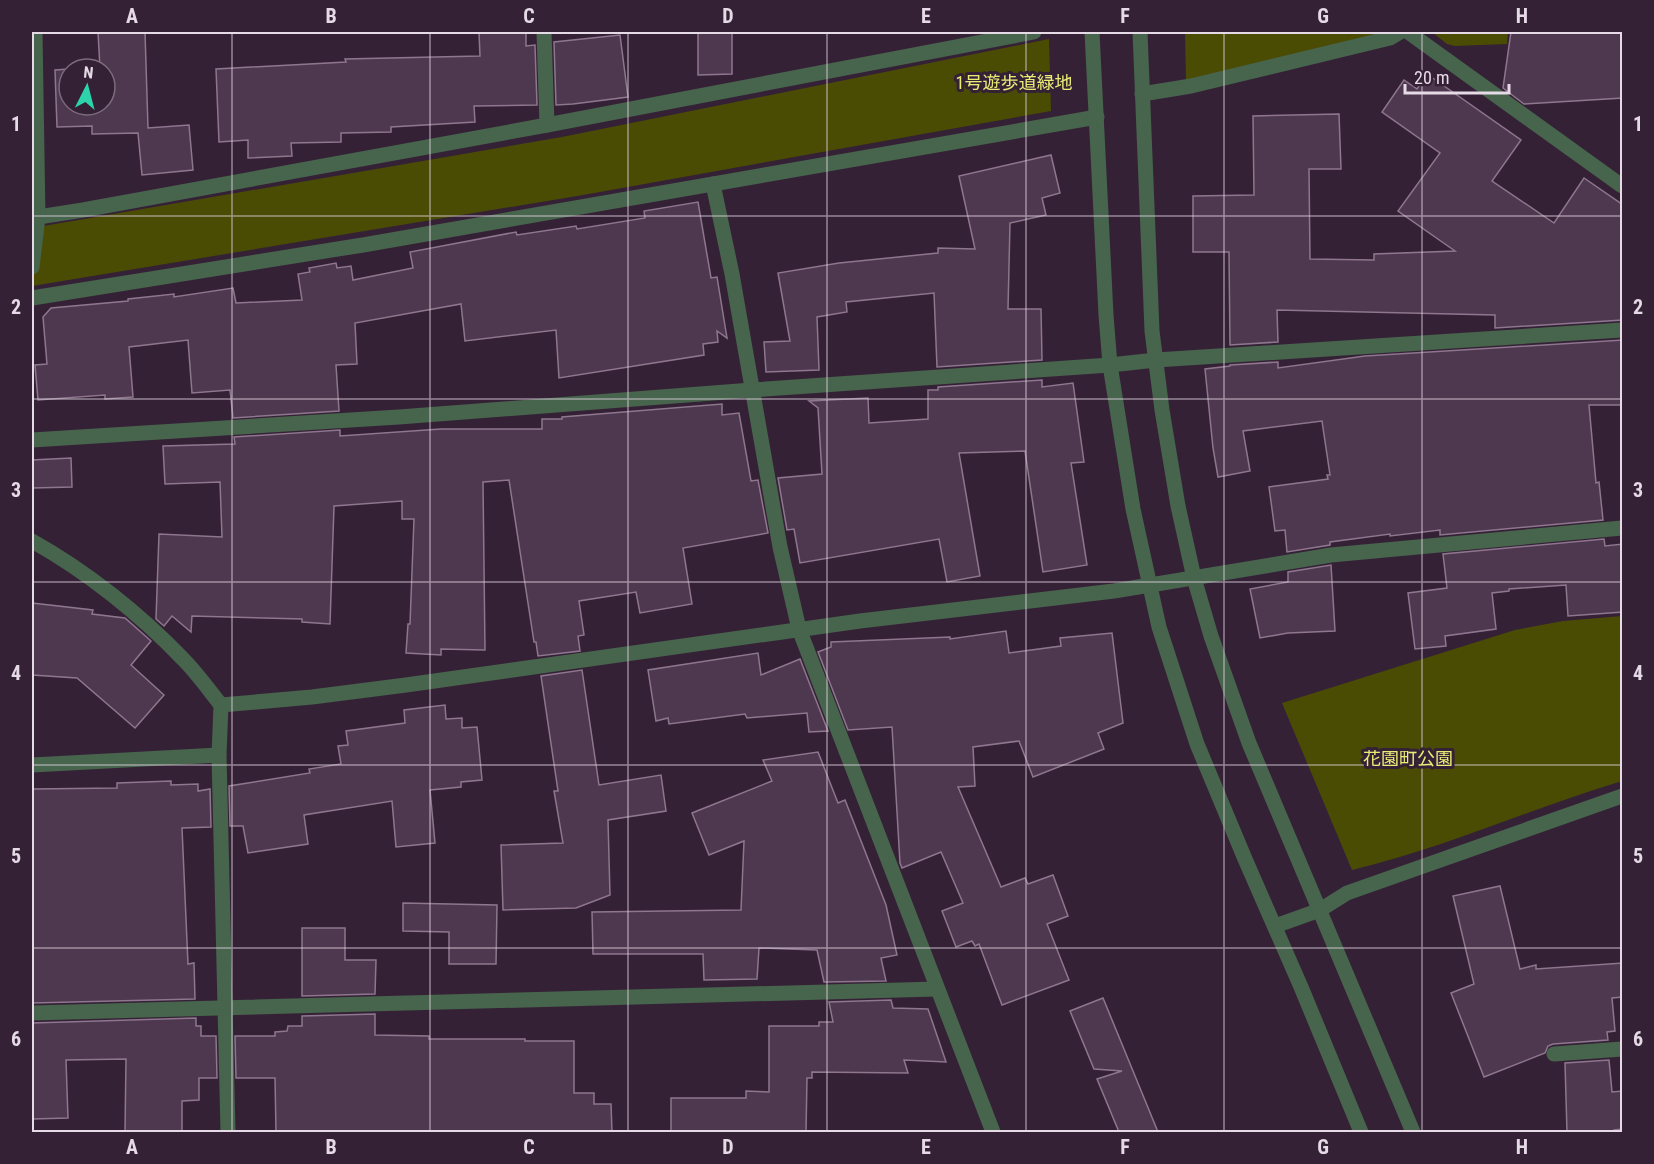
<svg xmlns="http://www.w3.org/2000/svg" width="1654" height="1164" font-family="'Roboto Condensed','Noto Sans JP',sans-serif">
  <rect width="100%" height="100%" fill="#352136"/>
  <g fill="#4b4c04">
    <polygon points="1185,32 1380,32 1379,35 1186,81"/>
    <polygon points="1432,32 1508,32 1507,44 1455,46 1447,44"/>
    <polygon points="1049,39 1051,111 583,195 32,286 32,228 562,137"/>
    <path d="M1622 616V781C1532 808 1445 848 1352 870L1282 703 1515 630 1563 621Z"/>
  </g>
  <g fill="#4e384f" stroke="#8e768f" stroke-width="1.5">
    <polygon points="98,32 145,32 148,128 189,125 193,170 142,175 138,133 92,134 92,126 57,127 55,70 69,69 69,105 105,105 105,69 74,69 100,68"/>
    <polygon points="479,32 526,32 526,46 535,45 537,105 474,106 475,122 391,127 391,132 341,133 341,142 291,143 292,156 248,158 248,140 219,142 216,69 346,62 345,59 480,56"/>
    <polygon points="698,32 732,32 732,74 698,75"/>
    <polygon points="1511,32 1623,32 1623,98 1524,104 1503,88"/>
    <polygon points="620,35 628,97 573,104 556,105 554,42"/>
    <polygon points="1427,74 1521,140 1492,181 1554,223 1584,178 1623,205 1623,320 1495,328 1495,315 1277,310 1278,342 1230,345 1229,252 1193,252 1193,196 1254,195 1253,116 1339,114 1341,169 1309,169 1310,259 1374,260 1374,254 1455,251 1398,211 1440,153 1382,112 1404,80 1417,89"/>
    <polygon points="1051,155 1060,193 1042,198 1046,215 1010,223 1008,309 1041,309 1042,360 937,367 934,293 846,302 847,312 817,317 819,370 766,372 764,342 790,341 778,273 839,263 938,253 938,248 975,249 959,176"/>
    <polygon points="698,202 711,278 717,277 727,338 717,331 718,342 703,344 704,355 559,378 556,330 465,341 461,304 355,323 357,364 336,365 339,411 233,418 230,390 192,393 188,340 129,347 133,397 105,399 105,395 38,400 35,365 47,364 43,317 51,308 128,301 128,299 174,294 174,297 233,288 236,303 302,300 298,274 310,272 309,268 336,263 337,268 351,266 353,280 413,268 410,252 516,232 517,235 576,226 577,229 645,218 644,211"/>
    <polygon points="1623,340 1623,405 1589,405 1596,483 1599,482 1603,520 1440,535 1440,530 1390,536 1390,534 1330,542 1330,545 1287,552 1285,530 1275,531 1269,487 1328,479 1327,475 1330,475 1322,421 1243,431 1250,471 1218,477 1213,448 1205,369 1230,366 1230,365 1278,362 1278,368 1365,356"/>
    <polygon points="1042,380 1042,387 1073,383 1084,462 1071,463 1087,565 1043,572 1025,451 959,453 980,576 947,582 939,539 800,563 794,529 787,530 778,478 822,474 818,408 809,401 868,398 869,423 928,419 928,390 938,390 938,387"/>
    <polygon points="722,404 722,415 739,413 751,481 758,480 768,533 683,548 692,604 640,613 636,592 579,601 584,635 578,636 580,651 538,656 536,642 534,642 509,480 483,482 485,650 441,649 441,655 406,653 408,624 410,624 414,519 402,519 402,501 334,506 330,624 302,622 302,619 192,616 191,632 172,616 164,626 156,619 159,534 222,537 220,482 165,484 163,446 235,444 234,437 340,430 340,436 441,429 542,429 542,419 562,419 562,417"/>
    <polygon points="71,458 72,487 32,488 32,460"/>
    <polygon points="1604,539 1605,546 1623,544 1623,612 1568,616 1566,585 1509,589 1509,591 1492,593 1496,629 1445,636 1446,646 1415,649 1408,593 1447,588 1443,554"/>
    <polygon points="1331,565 1335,631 1288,633 1260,638 1250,589 1288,582 1288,572"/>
    <polygon points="32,603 93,610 92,614 125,618 151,641 131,665 164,695 135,728 77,678 32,675"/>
    <polygon points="1006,631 1009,653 1061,646 1060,638 1112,633 1123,723 1098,733 1104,749 1033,777 1019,741 973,747 975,786 958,787 1001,887 1025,878 1028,884 1053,875 1068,916 1047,924 1069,980 1002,1005 979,944 975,946 972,941 956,947 942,911 963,903 941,852 902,868 900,863 892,727 848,730 818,652 831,647 831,642 950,637 950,639"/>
    <polygon points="758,653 761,675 800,659 828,731 809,732 807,713 747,718 745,714 669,724 668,718 656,721 648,670"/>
    <polygon points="582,670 599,785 661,775 666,811 608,820 610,895 576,908 503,910 501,845 563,843 554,791 558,791 541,676"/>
    <polygon points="445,705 446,719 462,718 462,728 477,727 482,780 461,782 461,787 430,790 435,843 396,847 392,801 304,815 308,844 248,853 243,826 230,826 229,786 310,773 309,769 341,764 338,746 348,745 346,731 405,723 404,710"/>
    <polygon points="818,752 838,803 845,800 886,905 897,955 881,958 886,981 824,982 817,950 759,948 757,979 704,980 703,954 593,954 592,912 741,910 744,841 709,855 692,813 772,781 763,760"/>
    <polygon points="171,781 171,785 198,784 198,791 210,789 211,827 182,828 188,964 194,963 195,999 32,1003 32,789 117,788 117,783"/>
    <polygon points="1500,886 1520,969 1536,965 1536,969 1623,963 1623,997 1612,998 1615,1031 1607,1032 1608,1040 1553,1044 1548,1046 1545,1053 1484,1077 1451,993 1474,984 1453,896"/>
    <polygon points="403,903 497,905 496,964 449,964 449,932 403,931"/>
    <polygon points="302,928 345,928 345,960 376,960 375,994 302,996"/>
    <polygon points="1103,998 1133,1071 1158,1132 1119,1132 1097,1079 1122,1071 1094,1069 1070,1011"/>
    <polygon points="891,1000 893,1008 928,1009 946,1062 904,1060 908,1073 812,1072 812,1078 807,1078 806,1132 671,1132 671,1098 746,1098 746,1091 769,1092 769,1026 819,1026 819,1022 833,1022 829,1002"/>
    <polygon points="375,1014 375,1035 429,1036 429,1039 525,1039 525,1041 574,1041 574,1093 594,1093 594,1104 611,1104 612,1132 276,1132 275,1078 236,1078 235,1036 275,1036 275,1032 287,1031 288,1026 302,1026 302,1016"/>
    <polygon points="196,1018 196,1026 201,1026 201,1036 216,1036 217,1078 199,1078 199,1100 182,1101 182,1132 125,1132 126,1059 66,1060 68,1118 33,1119 32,1023"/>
    <polygon points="1609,1060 1612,1092 1623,1091 1623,1129 1614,1130 1614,1132 1567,1132 1565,1063"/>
  </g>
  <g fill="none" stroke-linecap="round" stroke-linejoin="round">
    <g stroke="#47644d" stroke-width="15">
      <polyline points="544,32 547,125"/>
      <polyline points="1408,32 1622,186"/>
      <polyline points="1142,94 1191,86 1390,38 1400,32"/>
      <polyline points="713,184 732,274 780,547 799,629 993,1132"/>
      <polyline points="32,218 83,210 547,125 1034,32"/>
      <polyline points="32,267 38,217 35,32"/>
      <polyline points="32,298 363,245 1097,117"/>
      <polyline points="32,440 399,417 752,390 1110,365 1156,360 1622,330"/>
      <path d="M32 541C86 571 140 614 183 659 197 673 209 690 221 705L219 755 228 1132"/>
      <polyline points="221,705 312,697 406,685 860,621 1114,591 1331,555 1622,528"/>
      <polyline points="32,765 219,755"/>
      <polyline points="1275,926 1320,910 1347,893 1622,796"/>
      <polyline points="32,1013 937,989"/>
      <polyline points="1554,1054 1622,1049"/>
    </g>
    <g stroke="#47644d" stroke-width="15">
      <polyline points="1092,32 1106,315 1110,365 1133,509 1159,627 1197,744 1245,859 1301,987 1361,1132"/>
      <polyline points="1140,32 1152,331 1162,410 1178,506 1194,578 1211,636 1249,743 1413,1132"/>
    </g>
  </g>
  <path fill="none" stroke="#e7dae7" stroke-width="1.5" stroke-opacity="0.55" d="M232 32V1132M430 32V1132M628 32V1132M827 32V1132M1026 32V1132M1224 32V1132M1422 32V1132M32 216H1622M32 399H1622M32 582H1622M32 765H1622M32 948H1622"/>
  <g text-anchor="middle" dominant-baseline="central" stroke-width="6" stroke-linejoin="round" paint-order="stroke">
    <g font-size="18" fill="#e9ed76" stroke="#352136">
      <text x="1014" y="82">1号遊歩道緑地</text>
      <text x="1408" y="758">花園町公園</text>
    </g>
  </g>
  <rect width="1654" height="1164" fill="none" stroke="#352136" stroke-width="66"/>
  <g transform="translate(87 87) rotate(6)"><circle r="28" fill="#352136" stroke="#7c6b7d" stroke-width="1.5"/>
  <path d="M0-4.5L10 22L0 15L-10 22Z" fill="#2dd4ab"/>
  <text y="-9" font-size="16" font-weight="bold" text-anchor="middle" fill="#e7dae7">N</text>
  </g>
  <path d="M1405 84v9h104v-9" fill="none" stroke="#e7dae7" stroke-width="3"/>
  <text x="1414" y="84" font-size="18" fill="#e7dae7" stroke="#352136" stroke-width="4.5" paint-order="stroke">20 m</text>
  <rect x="33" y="33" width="1588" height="1098" fill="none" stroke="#e7dae7" stroke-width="2"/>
  <g font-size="20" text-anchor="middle" font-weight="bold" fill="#e7dae7">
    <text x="132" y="23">A</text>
    <text x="331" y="23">B</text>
    <text x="529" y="23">C</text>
    <text x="728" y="23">D</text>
    <text x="926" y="23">E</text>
    <text x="1125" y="23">F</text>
    <text x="1323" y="23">G</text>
    <text x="1522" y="23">H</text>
    <text x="16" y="131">1</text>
    <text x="1638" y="131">1</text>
    <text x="16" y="314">2</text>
    <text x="1638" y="314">2</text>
    <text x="16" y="497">3</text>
    <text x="1638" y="497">3</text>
    <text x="16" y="680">4</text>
    <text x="1638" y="680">4</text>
    <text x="16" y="863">5</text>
    <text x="1638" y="863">5</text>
    <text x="16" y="1046">6</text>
    <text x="1638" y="1046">6</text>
    <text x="132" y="1154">A</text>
    <text x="331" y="1154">B</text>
    <text x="529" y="1154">C</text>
    <text x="728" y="1154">D</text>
    <text x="926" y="1154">E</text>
    <text x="1125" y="1154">F</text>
    <text x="1323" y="1154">G</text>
    <text x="1522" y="1154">H</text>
  </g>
</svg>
